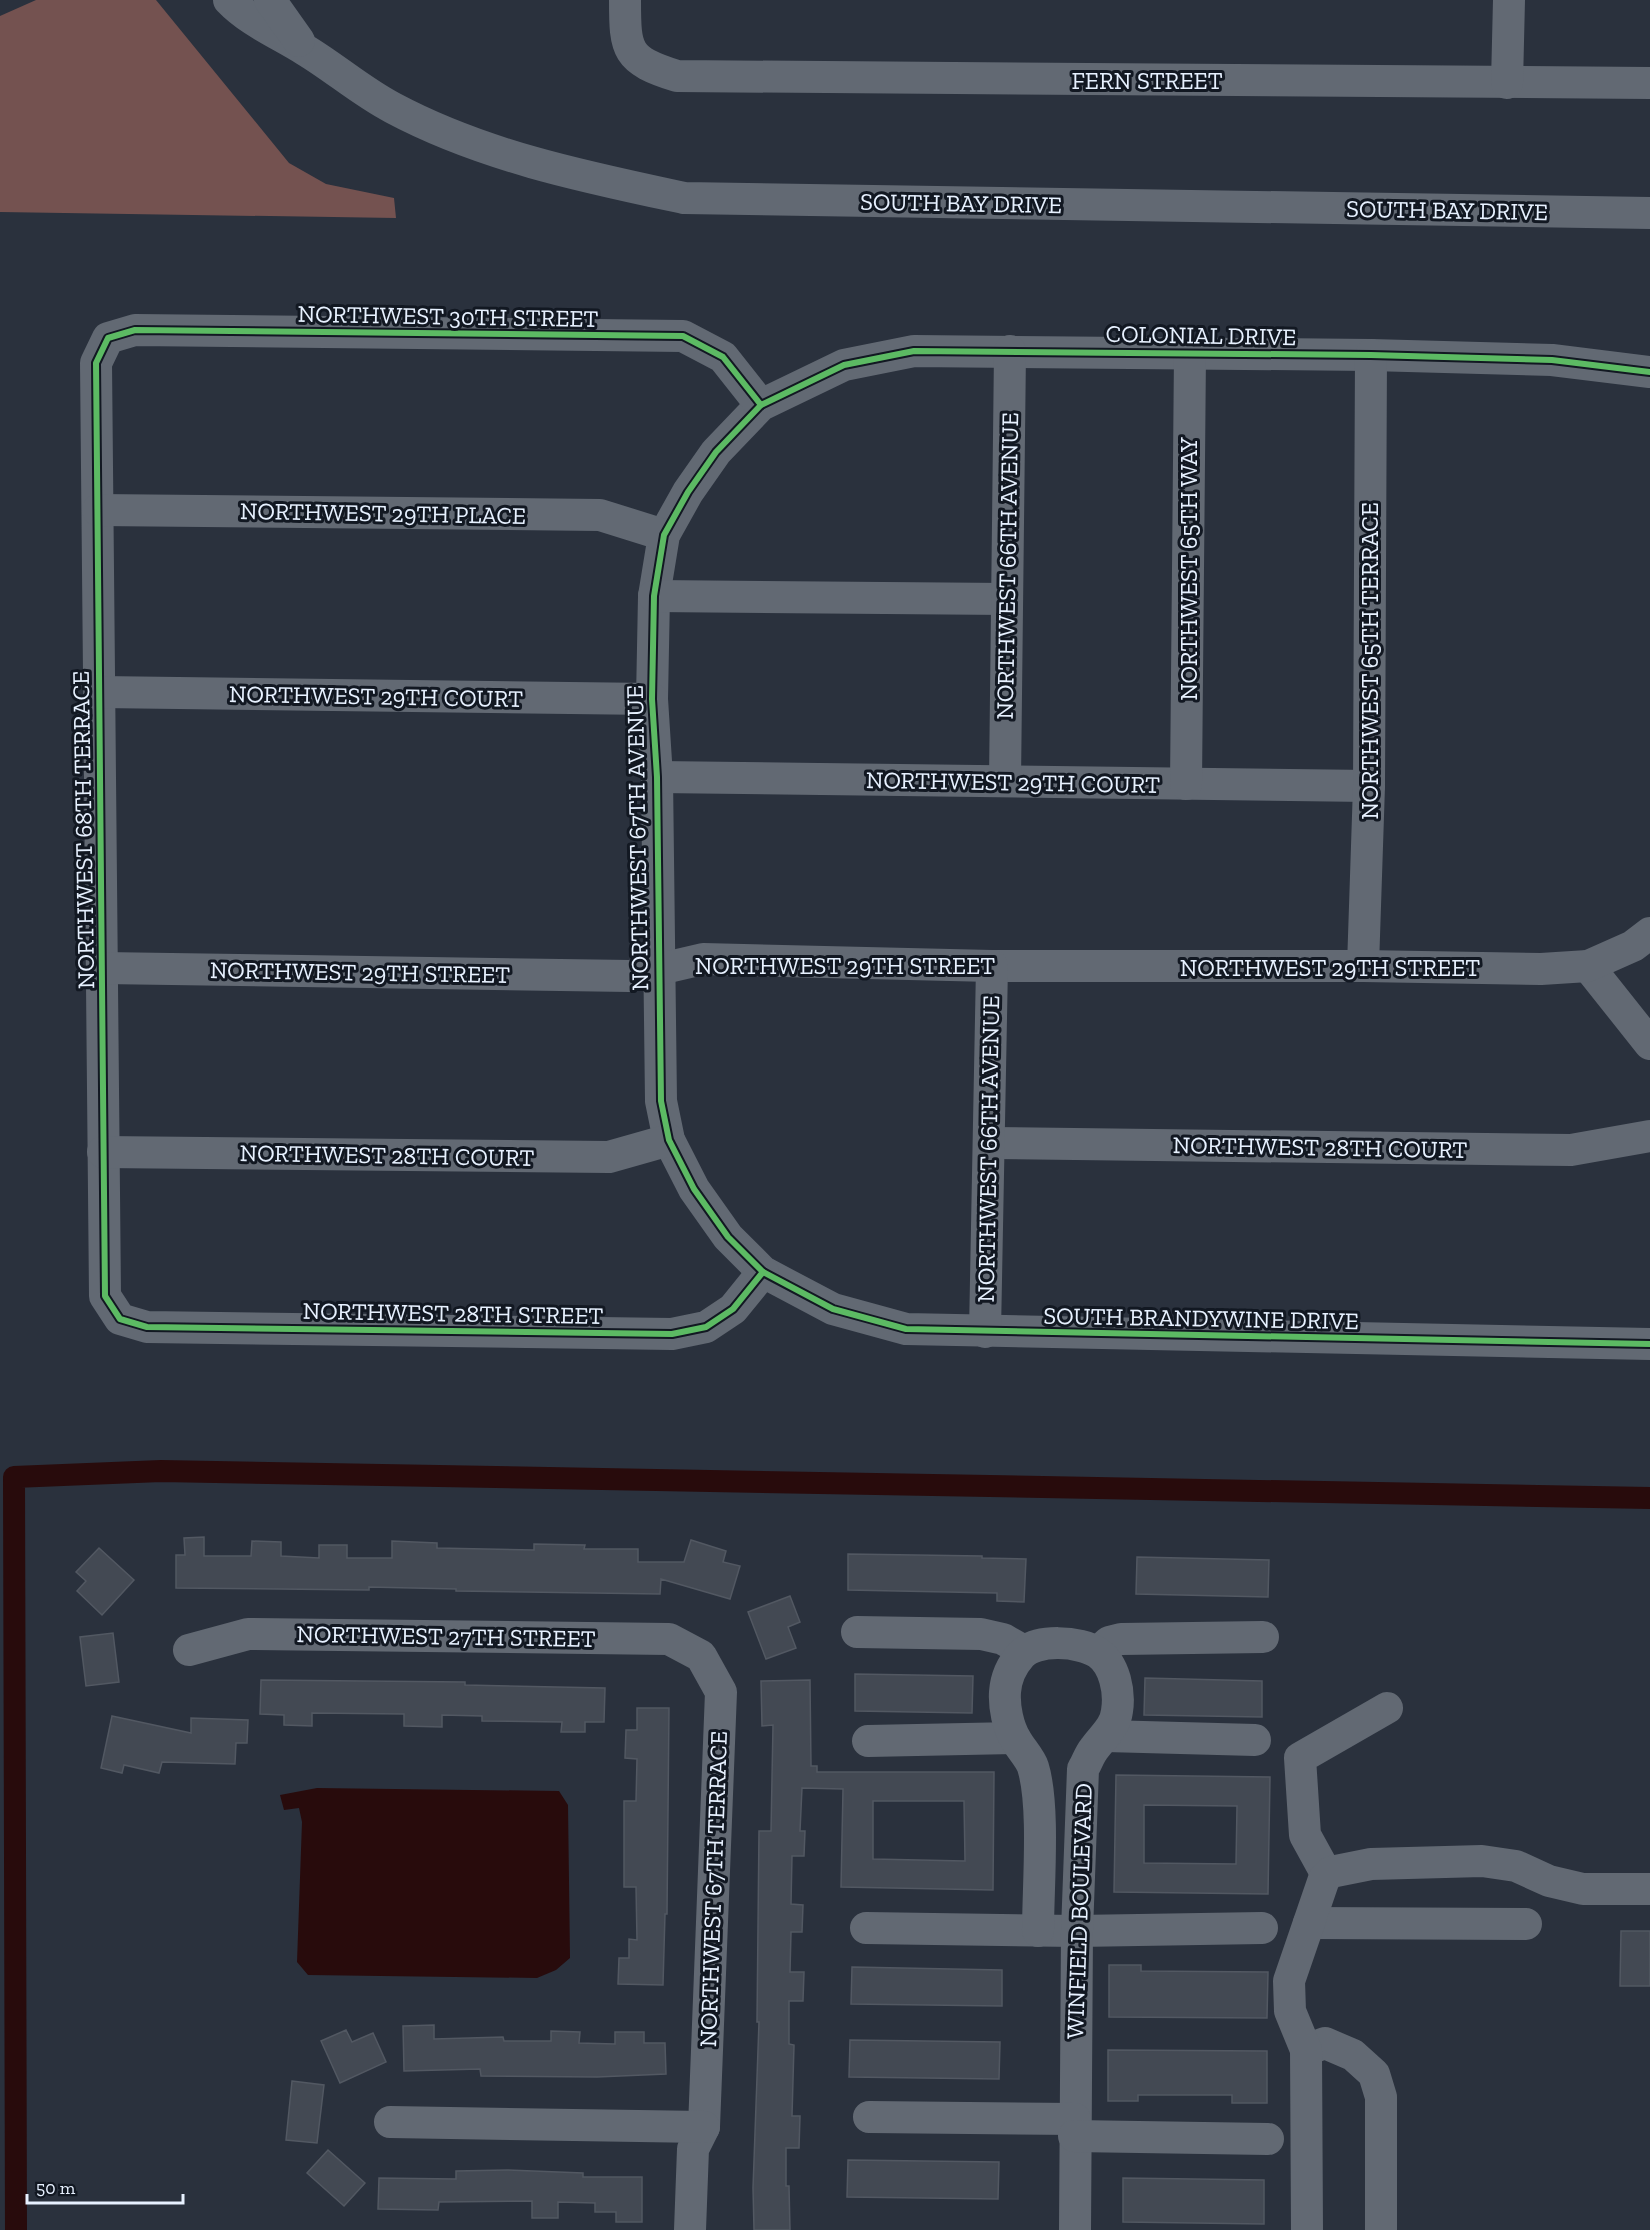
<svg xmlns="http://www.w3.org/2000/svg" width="1650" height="2230" font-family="'Zilla Slab',serif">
  <rect width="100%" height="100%" fill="#2a313d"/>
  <polygon fill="#745250" points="36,0 156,0 289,163 326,184 394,198 396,218 0,212 0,16"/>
  <polygon fill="#280b0c" points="317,1788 559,1791 568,1805 570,1958 556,1970 537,1978 308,1975 297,1962 302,1822 299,1808 284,1810 280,1795"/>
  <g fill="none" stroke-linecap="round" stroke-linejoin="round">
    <polyline stroke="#280b0c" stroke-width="22" points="16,2230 14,1477 161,1471 1650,1498"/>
  </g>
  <g fill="#434953" stroke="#525862" stroke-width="1.5" fill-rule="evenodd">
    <polygon points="204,1537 204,1556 251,1556 252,1541 281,1542 281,1556 319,1558 319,1545 347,1545 347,1558 392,1558 392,1541 437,1543 437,1548 534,1550 534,1544 585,1545 584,1549 638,1549 638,1562 684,1562 691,1540 726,1551 723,1562 740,1566 730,1599 661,1579 660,1594 456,1591 456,1589 369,1587 369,1590 176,1588 176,1555 185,1555 184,1538"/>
    <polygon points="99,1548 134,1580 102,1615 77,1591 86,1581 76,1572"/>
    <polygon points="848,1554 982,1556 982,1558 1026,1559 1024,1602 997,1601 997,1593 848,1590"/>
    <polygon points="1137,1557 1269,1560 1268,1597 1136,1594"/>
    <polygon points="790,1596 800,1622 788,1627 796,1648 766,1659 748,1612"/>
    <polygon points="113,1633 119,1682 86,1686 80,1637"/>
    <polygon points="855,1674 973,1676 972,1713 855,1711"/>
    <polygon points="1145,1678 1262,1681 1262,1717 1144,1715"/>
    <polygon points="261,1680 465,1682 465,1685 605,1688 604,1722 585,1722 585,1732 561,1732 562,1722 482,1721 482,1716 442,1715 442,1727 404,1726 404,1714 312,1713 312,1726 284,1725 284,1715 260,1714"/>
    <path d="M810 1680 811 1766H817V1772H994L993 1890 841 1887 843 1789 802 1788 800 1831H805L804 1856H792L791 1904 803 1905 802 1932H791L790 1972H804L803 2001H789V2044L794 2045 792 2116H800L799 2148H786V2186H789L790 2230H754L753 2188 759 2022H757L759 1831H771L773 1725 762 1726 761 1681ZM873 1801H964L965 1861 873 1859Z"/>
    <polygon points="637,1708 669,1708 667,1914 665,1914 663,1985 618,1984 619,1958 629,1958 629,1939 637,1940 636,1887 624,1887 624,1801 636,1801 637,1759 625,1758 626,1730 637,1730"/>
    <polygon points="112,1716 191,1733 191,1718 248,1720 247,1743 236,1743 235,1764 162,1762 159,1773 124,1765 122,1773 101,1768"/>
    <path d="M1116 1775 1270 1777 1268 1894 1114 1892ZM1144 1805 1237 1806 1236 1864 1144 1863Z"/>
    <polygon points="1621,1931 1650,1931 1650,1986 1620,1986"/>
    <polygon points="1109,1965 1141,1965 1141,1971 1268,1972 1267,2018 1109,2017"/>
    <polygon points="852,1967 1002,1970 1002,2006 851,2004"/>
    <polygon points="434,2025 434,2039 503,2037 504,2041 551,2041 551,2031 580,2032 579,2043 615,2044 615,2032 644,2032 644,2043 665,2043 666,2074 597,2077 481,2076 480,2069 404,2071 403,2026"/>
    <polygon points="346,2030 352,2042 373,2033 386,2062 340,2083 321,2041"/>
    <polygon points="850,2040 1000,2042 999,2079 849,2077"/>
    <polygon points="1108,2050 1267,2051 1267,2103 1232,2103 1232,2095 1138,2095 1138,2101 1108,2101"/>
    <polygon points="292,2081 324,2085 317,2143 286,2140"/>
    <polygon points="328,2150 365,2183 344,2206 307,2173"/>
    <polygon points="848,2160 999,2162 998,2199 847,2197"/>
    <polygon points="507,2170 583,2173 583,2177 642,2177 642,2222 616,2222 616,2212 595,2212 595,2203 558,2202 558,2218 532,2218 532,2201 439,2202 438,2210 378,2209 379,2178 456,2179 456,2171"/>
    <polygon points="1123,2178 1264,2180 1264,2224 1123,2222"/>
  </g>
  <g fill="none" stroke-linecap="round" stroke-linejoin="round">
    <g stroke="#626973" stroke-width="32">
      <path d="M229 0C250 22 280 34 305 50 335 68 362 92 393 108 483 156 585 177 684 198L1650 213"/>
      <polyline points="270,0 299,41"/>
      <path d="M625 0C625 51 626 60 677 76L1650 83"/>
      <polyline points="1507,83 1509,0"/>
      <polyline points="1650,372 1552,360 1371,355 914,351 844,365 761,405 716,452 688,492 664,535 654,596 652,699 657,777 661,1101 669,1140 694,1189 728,1237 763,1272 833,1309 906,1329 1650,1344"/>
      <polyline points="761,405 723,357 683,336 135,330 108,338 96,363 105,1296 120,1319 147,1327 672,1334 706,1327 733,1309 763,1272"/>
      <polyline points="98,510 600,515 664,535"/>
      <polyline points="654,596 1007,599"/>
      <polyline points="100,692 652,699"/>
      <polyline points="657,777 1369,786"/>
      <polyline points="1005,781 1010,351"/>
      <polyline points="1186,784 1190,353"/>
      <polyline points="1363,966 1369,786 1371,355"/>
      <polyline points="1588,966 1650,1044"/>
      <polyline points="103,968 630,976 703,959 992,966 1363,966 1541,969 1588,966 1633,946 1650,933"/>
      <polyline points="990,1143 1571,1150 1650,1136"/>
      <polyline points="103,1152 609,1157 669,1140"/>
      <polyline points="985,1332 992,966"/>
      <polyline points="857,1632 981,1634 1003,1639 1024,1651"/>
      <polyline points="189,1650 248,1634 669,1639 701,1656 721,1692 704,2127 693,2149 690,2230"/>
      <polyline points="1098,1652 1109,1642 1121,1639 1263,1637"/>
      <polyline points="1106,1736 1255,1740"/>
      <polyline points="868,1741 1014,1738"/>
      <polyline points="1327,1875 1305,1835 1300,1758 1387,1708"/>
      <polyline points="1309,1923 1526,1924"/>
      <polyline points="866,1928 1077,1931 1262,1928"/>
      <path d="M1038 1931C1038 1887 1045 1806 1033 1767 1030 1758 1021 1749 1016 1740 1008 1727 1004 1707 1005 1692 1006 1678 1012 1665 1021 1655 1036 1638 1080 1641 1098 1653 1115 1665 1120 1692 1117 1711 1115 1728 1103 1736 1094 1749 1089 1755 1087 1763 1083 1769L1077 1931 1075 2230"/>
      <polyline points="1306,2050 1325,2043 1353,2055 1374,2074 1381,2097 1381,2230"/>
      <polyline points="869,2117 1075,2119"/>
      <polyline points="390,2122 704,2127"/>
      <polyline points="1074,2136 1268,2139"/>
      <polyline points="1307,2230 1306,2050 1290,2011 1289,1981 1324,1879 1331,1872 1371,1864 1482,1861 1516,1866 1549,1881 1583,1889 1650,1889"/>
    </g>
    <g stroke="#121822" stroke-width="10">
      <g id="cycleway">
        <polyline points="1650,372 1552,360 1371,355 914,351 844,365 761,405 716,452 688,492 664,535 654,596 652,699 657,777 661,1101 669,1140 694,1189 728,1237 763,1272 833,1309 906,1329 1650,1344"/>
        <polyline points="761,405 723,357 683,336 135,330 108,338 96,363 105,1296 120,1319 147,1327 672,1334 706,1327 733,1309 763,1272"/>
      </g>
    </g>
    <use href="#cycleway" stroke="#5cba63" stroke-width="6"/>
  </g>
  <g text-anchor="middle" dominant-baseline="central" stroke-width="6" stroke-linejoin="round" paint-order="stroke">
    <g font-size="24" fill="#e7f1ff" stroke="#121822">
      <text x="1147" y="80">FERN STREET</text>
      <text transform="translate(961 203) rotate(1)">SOUTH BAY DRIVE</text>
      <text transform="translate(1447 210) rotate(1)">SOUTH BAY DRIVE</text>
      <text transform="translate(448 316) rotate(1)">NORTHWEST 30TH STREET</text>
      <text transform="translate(1201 335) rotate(1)">COLONIAL DRIVE</text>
      <text transform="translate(383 513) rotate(1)">NORTHWEST 29TH PLACE</text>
      <text transform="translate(1007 566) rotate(-89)">NORTHWEST 66TH AVENUE</text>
      <text transform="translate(1188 569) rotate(-90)">NORTHWEST 65TH WAY</text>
      <text transform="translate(1369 661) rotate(-90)">NORTHWEST 65TH TERRACE</text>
      <text transform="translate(376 696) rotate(1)">NORTHWEST 29TH COURT</text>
      <text transform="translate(1013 782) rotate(1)">NORTHWEST 29TH COURT</text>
      <text transform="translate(83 830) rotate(-91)">NORTHWEST 68TH TERRACE</text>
      <text transform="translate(637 838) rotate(-91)">NORTHWEST 67TH AVENUE</text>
      <text x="845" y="965">NORTHWEST 29TH STREET</text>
      <text x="1330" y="967">NORTHWEST 29TH STREET</text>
      <text transform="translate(360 972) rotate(1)">NORTHWEST 29TH STREET</text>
      <text transform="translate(1320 1147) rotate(1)">NORTHWEST 28TH COURT</text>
      <text transform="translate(988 1149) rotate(-89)">NORTHWEST 66TH AVENUE</text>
      <text transform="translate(387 1155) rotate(1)">NORTHWEST 28TH COURT</text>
      <text transform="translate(453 1313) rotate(1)">NORTHWEST 28TH STREET</text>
      <text transform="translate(1201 1318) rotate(1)">SOUTH BRANDYWINE DRIVE</text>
      <text transform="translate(446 1636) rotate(1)">NORTHWEST 27TH STREET</text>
      <text transform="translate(713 1889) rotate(-88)">NORTHWEST 67TH TERRACE</text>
      <text transform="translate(1079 1911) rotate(-88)">WINFIELD BOULEVARD</text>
    </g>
  </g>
  <path d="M27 2194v9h156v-9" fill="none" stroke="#e7f1ff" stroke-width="3"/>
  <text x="36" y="2194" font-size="18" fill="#e7f1ff" stroke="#121822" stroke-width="4.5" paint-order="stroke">50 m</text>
</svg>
